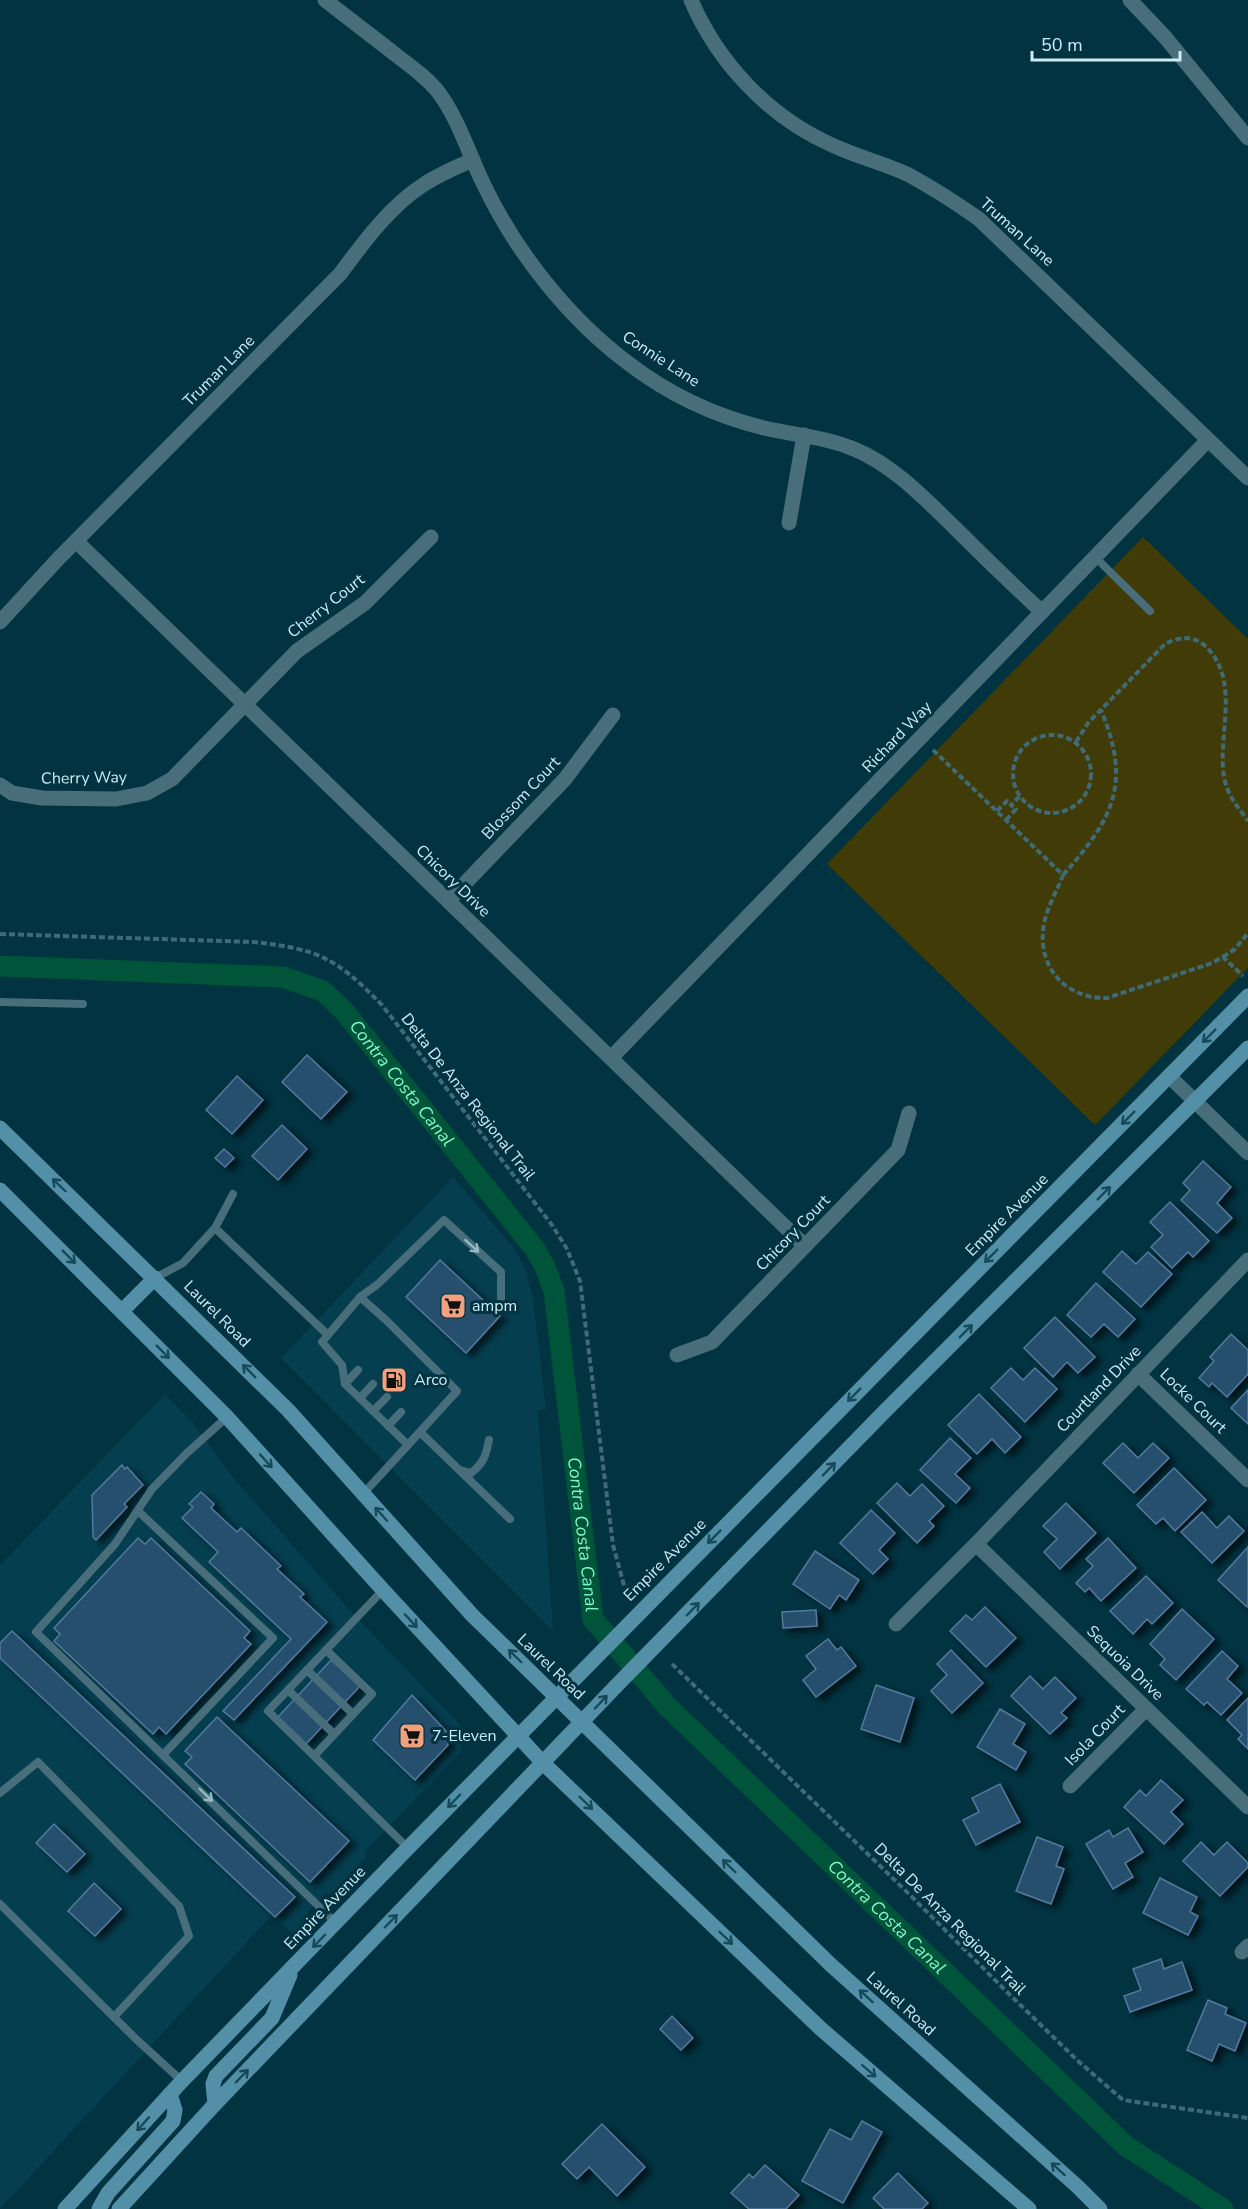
<svg xmlns="http://www.w3.org/2000/svg" width="1248" height="2209" font-family="'Nunito Sans',sans-serif">
  <defs>
    <filter id="shadow"><feDropShadow dx="6" dy="4" stdDeviation="3" flood-color="#0009"/></filter>
  </defs>
  <rect width="100%" height="100%" fill="#013341"/>
  <g fill="#043e4f">
    <polygon points="453,1177 513,1247 526,1270 533,1298 546,1409 538,1410 553,1631 281,1358"/>
    <polygon points="165,1394 193,1423 232,1476 347,1607 462,1727 461,1752 366,1850 365,1858 331,1894 325,1894 308,1911 308,1918 296,1931 292,1933 272,1915 0,2209 0,1565"/>
  </g>
  <polygon fill="#413c07" points="1143,537 1248,639 1248,968 1095,1125 827,864"/>
  <g fill="none" stroke-linecap="round" stroke-linejoin="round">
    <path stroke="#00543a" stroke-width="21" id="s1" d="M0 966 283 977 323 991 344 1011 535 1249 545 1267 554 1291 593 1619 667 1706 1126 2146 1223 2209"/>
  </g>
  <g fill="#274f6e" stroke="#527a9c" stroke-width="1.5" filter="url(#shadow)">
    <polygon points="307,1055 347,1092 321,1119 282,1082"/>
    <polygon points="237,1076 263,1100 232,1134 206,1110"/>
    <polygon points="282,1125 307,1149 278,1180 252,1156"/>
    <polygon points="224,1149 234,1158 225,1167 215,1158"/>
    <polygon points="1203,1161 1231,1187 1217,1203 1232,1218 1217,1233 1181,1200 1190,1190 1183,1183"/>
    <polygon points="1170,1202 1209,1241 1193,1257 1188,1252 1172,1268 1151,1247 1163,1235 1150,1222"/>
    <polygon points="1122,1251 1136,1264 1148,1252 1172,1274 1141,1307 1103,1272"/>
    <polygon points="440,1260 500,1316 466,1353 406,1297"/>
    <polygon points="1096,1283 1135,1319 1118,1337 1104,1324 1091,1337 1067,1315"/>
    <polygon points="1055,1317 1095,1357 1078,1373 1067,1362 1053,1377 1024,1348"/>
    <polygon points="1231,1334 1248,1350 1248,1374 1227,1397 1212,1383 1209,1387 1199,1378 1214,1361 1210,1357"/>
    <polygon points="1011,1368 1023,1380 1035,1368 1057,1389 1025,1422 991,1388"/>
    <polygon points="1248,1390 1248,1424 1231,1408"/>
    <polygon points="979,1394 1021,1437 1005,1453 992,1439 977,1454 948,1425"/>
    <polygon points="950,1438 971,1458 955,1474 970,1488 956,1503 920,1470"/>
    <polygon points="1123,1443 1138,1458 1153,1443 1169,1458 1134,1493 1103,1463"/>
    <polygon points="122,1465 125,1469 127,1467 143,1485 124,1504 127,1507 96,1540 93,1537 92,1495"/>
    <polygon points="1174,1468 1206,1500 1175,1531 1163,1518 1156,1524 1137,1505"/>
    <polygon points="897,1483 910,1496 922,1484 944,1506 929,1521 934,1526 917,1543 877,1503"/>
    <polygon points="201,1492 214,1504 211,1508 237,1532 241,1528 281,1566 277,1569 304,1594 300,1597 327,1622 234,1720 223,1711 291,1639 209,1562 218,1552 182,1518 193,1507 189,1504"/>
    <polygon points="1066,1503 1096,1533 1060,1569 1044,1552 1057,1539 1043,1526"/>
    <polygon points="871,1510 895,1533 879,1550 888,1559 873,1574 840,1543"/>
    <polygon points="1202,1512 1217,1528 1229,1516 1244,1531 1212,1563 1181,1532"/>
    <polygon points="138,1538 145,1544 151,1538 250,1631 244,1638 251,1644 166,1734 159,1727 153,1734 54,1641 60,1634 54,1628"/>
    <polygon points="1108,1538 1136,1568 1101,1601 1089,1588 1085,1592 1076,1583 1093,1566 1086,1559"/>
    <polygon points="1248,1547 1248,1606 1247,1607 1218,1580"/>
    <polygon points="815,1551 859,1580 846,1600 839,1595 830,1609 793,1584"/>
    <polygon points="1146,1576 1173,1603 1152,1624 1147,1619 1133,1634 1110,1611"/>
    <polygon points="985,1607 1016,1638 986,1667 950,1631 966,1615 972,1620"/>
    <polygon points="1182,1609 1214,1639 1176,1680 1160,1665 1165,1659 1150,1644"/>
    <polygon points="816,1610 817,1626 783,1628 782,1612"/>
    <polygon points="12,1631 295,1897 275,1917 0,1658 0,1643"/>
    <polygon points="828,1639 837,1650 841,1647 856,1666 816,1697 803,1680 816,1669 806,1656"/>
    <polygon points="951,1650 983,1683 952,1713 931,1691 947,1675 937,1664"/>
    <polygon points="1222,1651 1238,1666 1227,1679 1242,1693 1221,1715 1207,1702 1204,1705 1186,1689"/>
    <polygon points="331,1660 360,1686 306,1744 278,1717"/>
    <polygon points="1030,1676 1043,1689 1055,1677 1076,1698 1061,1713 1067,1718 1050,1734 1011,1696"/>
    <polygon points="876,1685 914,1698 900,1742 861,1729"/>
    <polygon points="412,1695 447,1732 448,1745 415,1780 373,1740"/>
    <polygon points="1248,1698 1248,1749 1238,1739 1242,1735 1227,1720"/>
    <polygon points="1000,1709 1025,1724 1013,1744 1026,1752 1016,1770 977,1747"/>
    <polygon points="217,1717 349,1841 310,1882 185,1764 192,1757 185,1751"/>
    <polygon points="1161,1780 1183,1800 1171,1812 1183,1824 1164,1844 1124,1807 1140,1790 1146,1796"/>
    <polygon points="1000,1784 1020,1822 976,1845 963,1820 979,1812 972,1798"/>
    <polygon points="54,1824 85,1854 67,1872 36,1843"/>
    <polygon points="1128,1828 1143,1852 1125,1863 1133,1877 1113,1889 1086,1844 1109,1830 1113,1837"/>
    <polygon points="1037,1837 1063,1847 1056,1866 1064,1869 1051,1904 1016,1891"/>
    <polygon points="1201,1842 1214,1855 1227,1842 1248,1863 1248,1867 1220,1896 1183,1861"/>
    <polygon points="1160,1878 1197,1897 1190,1912 1198,1916 1188,1935 1143,1913"/>
    <polygon points="94,1883 121,1909 95,1936 68,1911"/>
    <polygon points="1161,1959 1164,1969 1182,1962 1192,1990 1130,2012 1124,1996 1141,1990 1133,1969"/>
    <polygon points="1208,2000 1227,2008 1225,2014 1246,2023 1235,2051 1219,2044 1212,2061 1187,2050"/>
    <polygon points="672,2016 693,2038 681,2050 660,2029"/>
    <polygon points="862,2121 882,2132 843,2203 802,2181 830,2129 851,2140"/>
    <polygon points="602,2124 645,2167 617,2196 589,2167 577,2179 562,2164"/>
    <polygon points="765,2165 799,2195 786,2209 749,2209 731,2193 749,2174 753,2178"/>
    <polygon points="898,2173 928,2203 922,2209 884,2209 873,2198"/>
  </g>
  <g fill="none" stroke-linecap="round" stroke-linejoin="round">
    <g stroke="#3f6b78" stroke-width="4" stroke-dasharray="6 3" stroke-linecap="butt">
      <circle cx="1052" cy="774" r="39"/>
      <path d="M1076 742 1088 723 1165 644C1178 637 1192 635 1204 645 1242 678 1217 735 1224 777 1227 795 1238 807 1248 821"/>
      <path d="M933 750 1063 875C1057 891 1047 907 1044 924 1036 966 1065 999 1107 998L1212 963 1223 957 1243 976"/>
      <polyline points="997,811 1007,801 1011,805"/>
      <polyline points="1006,820 1016,809 1011,805 1020,796"/>
      <path d="M1063 875C1113 819 1132 784 1101 710"/>
      <path d="M0 934 253 942C319 949 336 958 382 1005L552 1225 567 1249 580 1281 613 1545 625 1589"/>
      <polyline points="1223,957 1235,949 1248,933"/>
      <polyline points="672,1664 909,1894 1008,1993 1078,2061 1123,2100 1248,2118"/>
    </g>
    <g stroke="#486d7b" stroke-width="8">
      <polyline points="1095,557 1150,611"/>
      <polyline points="0,1002 83,1004"/>
      <polyline points="215,1228 328,1335 360,1297 386,1320 457,1391 408,1445 345,1384 342,1365 322,1342 328,1335"/>
      <polyline points="155,1278 183,1263 215,1228 233,1194"/>
      <polyline points="360,1297 378,1284 444,1220 501,1272 501,1309"/>
      <polyline points="345,1384 358,1370"/>
      <polyline points="360,1398 373,1384"/>
      <polyline points="373,1411 387,1397"/>
      <polyline points="227,1417 187,1453 152,1489 115,1544 36,1632 336,1923"/>
      <polyline points="388,1426 401,1412"/>
      <polyline points="420,1432 510,1519"/>
      <path d="M460 1470 471 1473C484 1463 486 1455 489 1440"/>
      <polyline points="363,1494 408,1445"/>
      <polyline points="138,1511 273,1638 163,1755"/>
      <polyline points="383,1590 268,1711 408,1848"/>
      <polyline points="307,1670 353,1714"/>
      <polyline points="288,1690 334,1734"/>
      <polyline points="315,1755 372,1694 326,1650"/>
      <polyline points="0,1793 38,1762 179,1906 189,1936 114,2017"/>
      <polyline points="0,1904 136,2039 182,2081"/>
    </g>
    <g stroke="#486d7b" stroke-width="15">
      <path d="M325 0C347 17 369 34 391 51 407 64 426 76 439 93 459 120 469 155 484 185 516 252 568 318 628 363 667 393 715 416 764 428 794 435 825 437 854 449 893 465 924 498 954 527 983 556 1012 584 1042 612"/>
      <path d="M691 0C718 63 769 117 832 145 857 157 884 163 909 175 933 188 956 203 979 219L1248 478"/>
      <polyline points="1130,0 1165,37 1248,138"/>
      <polyline points="789,523 804,435"/>
      <polyline points="76,541 805,1246"/>
      <path d="M0 622 58 559 340 274C363 243 390 206 423 185 438 175 456 167 473 160"/>
      <polyline points="0,785 12,793 42,798 116,799 147,793 172,779 297,651 365,603 431,537"/>
      <polyline points="448,901 565,779 613,715"/>
      <polyline points="611,1058 1208,440"/>
      <polyline points="1169,1076 1248,1153"/>
      <polyline points="677,1355 712,1342 898,1150 909,1113"/>
      <polyline points="1138,1374 1248,1480"/>
      <polyline points="976,1544 1248,1807"/>
      <polyline points="896,1624 976,1544 1248,1260"/>
      <polyline points="1070,1786 1146,1709"/>
      <polyline points="1242,1952 1248,1946"/>
    </g>
    <g stroke="#5390a7" stroke-width="15">
      <polyline points="0,1128 288,1410 472,1615 831,1965 1078,2187 1100,2209"/>
      <polyline points="0,1190 227,1417 383,1590 543,1763 820,2028 1029,2209"/>
      <polyline points="122,1311 155,1278"/>
      <polyline points="215,2104 213,2084 216,2076 272,2018 290,1975"/>
      <polyline points="65,2209 182,2081 408,1848 1248,996"/>
      <polyline points="99,2209 108,2193 173,2121 175,2110 170,2094"/>
      <polyline points="119,2209 215,2104 620,1682 887,1409 1248,1048"/>
    </g>
  </g>
  <defs><path id="oneway-shaft" d="M-6 0H5M1.5-3L5.5 0L1.5 3" fill="none" stroke-width="1.6" stroke-linecap="round" stroke-linejoin="round" transform="scale(1.5)"/></defs>
  <g stroke="#164a5a">
    <use href="#oneway-shaft" transform="translate(1209 1036) rotate(135)"/>
    <use href="#oneway-shaft" transform="translate(1128 1118) rotate(135)"/>
    <use href="#oneway-shaft" transform="translate(59 1185) rotate(-136)"/>
    <use href="#oneway-shaft" transform="translate(1104 1193) rotate(-45)"/>
    <use href="#oneway-shaft" transform="translate(991 1256) rotate(135)"/>
    <use href="#oneway-shaft" transform="translate(69 1257) rotate(45)"/>
    <use href="#oneway-shaft" transform="translate(966 1331) rotate(-45)"/>
    <use href="#oneway-shaft" transform="translate(163 1352) rotate(45)"/>
    <use href="#oneway-shaft" transform="translate(249 1371) rotate(-135)"/>
    <use href="#oneway-shaft" transform="translate(854 1395) rotate(135)"/>
    <use href="#oneway-shaft" transform="translate(266 1461) rotate(48)"/>
    <use href="#oneway-shaft" transform="translate(829 1469) rotate(-46)"/>
    <use href="#oneway-shaft" transform="translate(381 1514) rotate(-132)"/>
    <use href="#oneway-shaft" transform="translate(714 1537) rotate(135)"/>
    <use href="#oneway-shaft" transform="translate(693 1609) rotate(-46)"/>
    <use href="#oneway-shaft" transform="translate(411 1621) rotate(47)"/>
    <use href="#oneway-shaft" transform="translate(515 1656) rotate(-136)"/>
    <use href="#oneway-shaft" transform="translate(601 1702) rotate(-47)"/>
    <use href="#oneway-shaft" transform="translate(454 1801) rotate(134)"/>
    <use href="#oneway-shaft" transform="translate(586 1803) rotate(44)"/>
    <use href="#oneway-shaft" transform="translate(729 1866) rotate(-136)"/>
    <use href="#oneway-shaft" transform="translate(391 1921) rotate(-46)"/>
    <use href="#oneway-shaft" transform="translate(726 1938) rotate(44)"/>
    <use href="#oneway-shaft" transform="translate(319 1941) rotate(134)"/>
    <use href="#oneway-shaft" transform="translate(866 1996) rotate(-138)"/>
    <use href="#oneway-shaft" transform="translate(869 2071) rotate(41)"/>
    <use href="#oneway-shaft" transform="translate(242 2076) rotate(-46)"/>
    <use href="#oneway-shaft" transform="translate(143 2124) rotate(132)"/>
    <use href="#oneway-shaft" transform="translate(1058 2169) rotate(-138)"/>
  </g>
  <g stroke="#98b8c5">
    <use href="#oneway-shaft" transform="translate(472 1246) rotate(42)"/>
    <use href="#oneway-shaft" transform="translate(206 1795) rotate(44)"/>
  </g>
  <defs>
    <g id="supermarket-square" transform="scale(1.35)"><rect x="-9" y="-9" width="18" height="18" rx="4" fill="#f1a17d" stroke="#013341"/><path d="M-6-5.5h2.5l.6 2H6L4.5 2H-2.5L-4.4-4H-6ZM-1.5 3.2a1.3 1.3 0 1 0 .1 0ZM3 3.2a1.3 1.3 0 1 0 .1 0Z" fill="#111"/></g>
    <g id="fuel-square" transform="scale(1.35)"><rect x="-9" y="-9" width="18" height="18" rx="4" fill="#f1a17d" stroke="#013341"/><path d="M-5.5-6h7V0h2V4h1.3V-2.5L3-4.5l.8-.8L6-3V5H2.5V1h-1V6h-7ZM-4.2-4.7v3.2H.2V-4.7Z" fill="#111"/></g>
  </defs>
  <g fill-rule="evenodd">
    <use href="#supermarket-square" x="453" y="1306"/>
    <use href="#fuel-square" x="394" y="1380"/>
    <use href="#supermarket-square" x="412" y="1736"/>
  </g>
  <g text-anchor="middle" dominant-baseline="central" stroke-width="6" stroke-linejoin="round" paint-order="stroke">
    <g font-size="16" fill="#cdeaf6" stroke="#013341">
      <text transform="translate(1017 232) rotate(42)">Truman Lane</text>
      <text transform="translate(661 359) rotate(33)">Connie Lane</text>
      <text transform="translate(219 371) rotate(-45)">Truman Lane</text>
      <text transform="translate(326 606) rotate(-38)">Cherry Court</text>
      <text transform="translate(897 737) rotate(-46)">Richard Way</text>
      <text transform="translate(84 778) rotate(-1)">Cherry Way</text>
      <text transform="translate(521 798) rotate(-47)">Blossom Court</text>
      <text transform="translate(453 881) rotate(44)">Chicory Drive</text>
      <text transform="translate(468 1097) rotate(52)">Delta De Anza Regional Trail</text>
      <text transform="translate(1007 1215) rotate(-45)">Empire Avenue</text>
      <text transform="translate(793 1233) rotate(-46)">Chicory Court</text>
      <text transform="translate(217 1314) rotate(45)">Laurel Road</text>
      <text transform="translate(1099 1389) rotate(-46)">Courtland Drive</text>
      <text transform="translate(1193 1401) rotate(44)">Locke Court</text>
      <text transform="translate(665 1560) rotate(-45)">Empire Avenue</text>
      <text transform="translate(1125 1663) rotate(44)">Sequoia Drive</text>
      <text transform="translate(551 1667) rotate(44)">Laurel Road</text>
      <text transform="translate(1095 1735) rotate(-46)">Isola Court</text>
      <text transform="translate(325 1908) rotate(-46)">Empire Avenue</text>
      <text transform="translate(950 1919) rotate(45)">Delta De Anza Regional Trail</text>
      <text transform="translate(901 2004) rotate(42)">Laurel Road</text>
    </g>
    <g font-size="16" fill="#cdeaf6" stroke="#013341" text-anchor="start">
      <text x="472" y="1306">ampm</text>
      <text x="414" y="1380">Arco</text>
      <text x="432" y="1736">7-Eleven</text>
    </g>
    <g font-size="18" font-style="italic" fill="#7cfac7" stroke="#013341">
      <text stroke="none"><textPath href="#s1" startOffset="447">Contra Costa Canal</textPath></text>
      <text stroke="none"><textPath href="#s1" startOffset="951">Contra Costa Canal</textPath></text>
      <text stroke="none"><textPath href="#s1" startOffset="1455">Contra Costa Canal</textPath></text>
    </g>
  </g>
  <path d="M1032 51v9h148v-9" fill="none" stroke="#cdeaf6" stroke-width="3"/>
  <text x="1041" y="51" font-size="18" fill="#cdeaf6" stroke="#013341" stroke-width="4.5" paint-order="stroke">50 m</text>
</svg>
